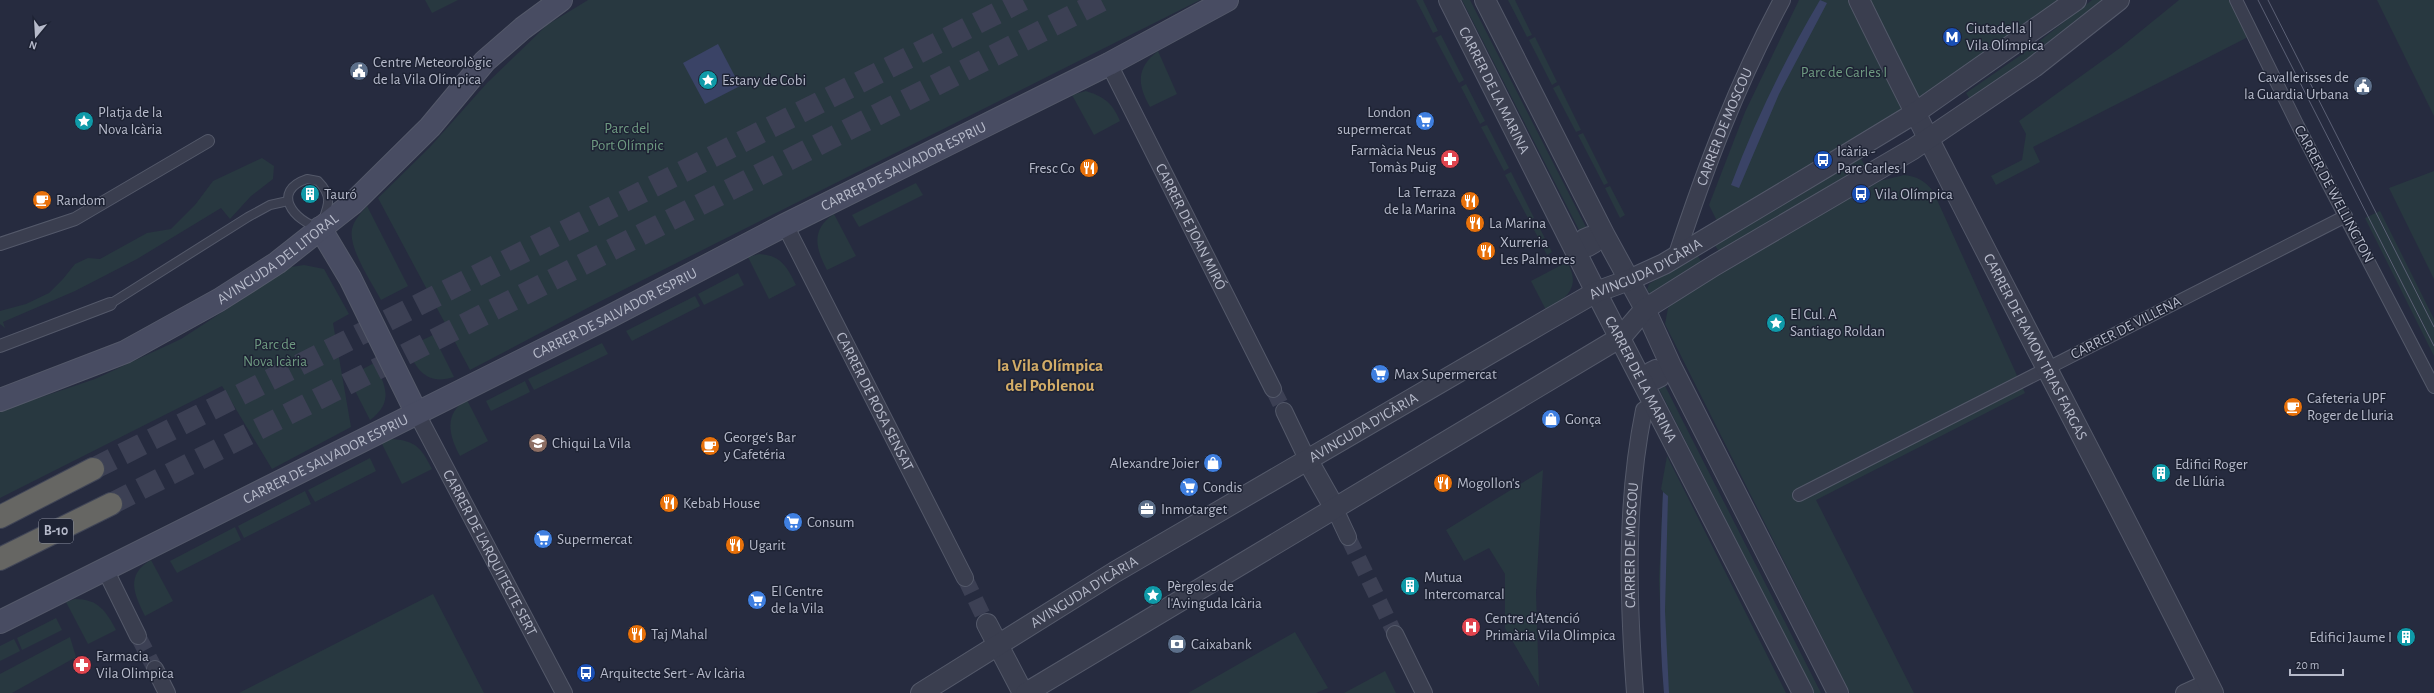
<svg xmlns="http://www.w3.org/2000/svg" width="2434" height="693" font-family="'Alegreya Sans',sans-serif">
  <rect width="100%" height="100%" fill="#262b3f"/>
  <g fill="#283840">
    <polygon points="425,0 458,0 432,13"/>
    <polygon points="588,0 1200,0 597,303 470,370 378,198 430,147 487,83 547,25"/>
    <polygon points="1416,0 1423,0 1438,31 1433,33"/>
    <polygon points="1462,0 1470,0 1589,233 1582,236"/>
    <polygon points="1508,0 1515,0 1532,35 1527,37"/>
    <polygon points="1799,0 2076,0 1721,229 1709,205 1745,112"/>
    <polygon points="2092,0 2108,0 2050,46 1971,101 1966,93 2028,50"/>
    <polygon points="2179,0 2229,0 2248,37 2033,147 2040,162 1996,185 1991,176 2022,160 2026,134 2019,121 2120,48"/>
    <polygon points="2377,0 2434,0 2434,116"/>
    <polygon points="1441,35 1464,80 1459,83 1435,38"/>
    <polygon points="1535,37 1557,82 1552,85 1529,40"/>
    <path d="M1158 51 1177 94 1150 107C1137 84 1136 68 1158 51Z"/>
    <polygon points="1466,84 1485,121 1480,124 1461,87"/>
    <polygon points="1559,85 1581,130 1576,132 1553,88"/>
    <path d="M1086 91C1105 97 1112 103 1120 121L1094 135 1072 95Z"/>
    <polygon points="1487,125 1509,168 1504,171 1481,127"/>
    <polygon points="1583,133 1608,183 1604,185 1578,135"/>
    <polygon points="1860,157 1865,166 1720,253 1714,244"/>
    <polygon points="262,158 274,166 273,179 251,196 230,219 221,208 137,259 75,291 3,322 5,328 0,324 0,311 26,304 49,293 63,279 75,264 88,258 100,259 147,233 171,229 195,205 213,181"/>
    <polygon points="2434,171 2434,279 2389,188"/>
    <polygon points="1511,172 1534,218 1529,220 1505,175"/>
    <path d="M1904 175C1918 177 1924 180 1933 191L2025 393 1816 500 1914 693H1850L1665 324 1668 308 1677 297 1880 181Z"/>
    <polygon points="916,183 923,195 859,227 852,215"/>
    <polygon points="1610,186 1625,215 1620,218 1605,188"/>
    <path d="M367 206 408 286 381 300C372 283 348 248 352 229 354 220 361 213 367 206Z"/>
    <polygon points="2380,211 2434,319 2434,356 2365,218"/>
    <path d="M834 214 856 256 827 270C816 249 810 230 834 214Z"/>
    <polygon points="1536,221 1552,252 1547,255 1531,224"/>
    <path d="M759 254C781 255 787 267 796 285L769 299 748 257Z"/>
    <polygon points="1697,254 1702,263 1654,293 1650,293 1647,290 1649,284"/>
    <path d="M1567 262C1582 287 1566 299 1546 310L1531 281Z"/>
    <polygon points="304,265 324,269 349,314 333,323 351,427 272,469 222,386 0,498 0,411 95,379 181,339 291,267"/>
    <polygon points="738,273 744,285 704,305 698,294"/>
    <polygon points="695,296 700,306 632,341 626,331"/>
    <path d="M433 335 454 377C426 386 417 369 406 348Z"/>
    <polygon points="602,343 608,354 534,390 528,379"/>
    <path d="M374 363C386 386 394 402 370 420L348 377Z"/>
    <polygon points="1662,380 1821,693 1814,693 1656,383"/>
    <polygon points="525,381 530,392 491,411 486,401"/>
    <path d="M467 400 488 441 460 456C449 436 443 413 467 400Z"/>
    <path d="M390 439C416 440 421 448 432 469L402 484 381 442Z"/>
    <polygon points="1667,456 1786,693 1664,693 1659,580 1663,492 1661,489"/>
    <polygon points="370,458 376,471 315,502 308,490"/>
    <polygon points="1543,470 1536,593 1539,687 1505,628 1505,574 1489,548 1464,561 1446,530"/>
    <polygon points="305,491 311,504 244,538 238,526"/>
    <polygon points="235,527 241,540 177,573 170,561"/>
    <path d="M151 560 173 601 145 616C134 594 125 575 151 560Z"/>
    <polygon points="433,594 484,693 239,693"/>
    <path d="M75 599C98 599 106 611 116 630L88 644 66 602Z"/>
    <polygon points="56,618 62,630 22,650 17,638"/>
    <polygon points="1295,632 1328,688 1316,693 1188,693"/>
    <polygon points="70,637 76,657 12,693 0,693 0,674"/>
    <polygon points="14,639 20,651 0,661 0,646"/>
    <polygon points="1385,671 1396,693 1344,693"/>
  </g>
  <g fill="#3a4366">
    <path d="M1820 0 1827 3 1779 94 1739 188 1731 185C1755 121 1785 59 1820 0Z"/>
    <polygon points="718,44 740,86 705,104 683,63"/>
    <path d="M1663 492 1668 496 1665 611 1669 693H1664C1658 626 1660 559 1663 492Z"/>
  </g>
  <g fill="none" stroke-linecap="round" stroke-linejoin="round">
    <g stroke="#3c4054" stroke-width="16" stroke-dasharray="16 8" stroke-linecap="butt">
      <polyline points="1273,389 1284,411"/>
      <polyline points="1348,537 1395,634"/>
      <polyline points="965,578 987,624"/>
      <polyline points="138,636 155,669"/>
    </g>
    <g stroke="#3c4054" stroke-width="22" stroke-dasharray="22 11" stroke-linecap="butt">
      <polyline points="93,469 1023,0"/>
      <polyline points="111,504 1103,0"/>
    </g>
    <g stroke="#54596a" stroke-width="10">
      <g id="service">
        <path d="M307 179 318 181C335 198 327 208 320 228 293 221 271 191 307 179Z"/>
        <polyline points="110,304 248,217 270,205 288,201"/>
      </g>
    </g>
    <g stroke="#54596a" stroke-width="14">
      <g id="pedestrian">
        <polyline points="2236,0 2298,126 2434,387"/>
        <polygon points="1589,233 1596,246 1589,250 1582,236"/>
        <polyline points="0,244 75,219 208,141"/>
        <polyline points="0,346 110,304"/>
        <polygon points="1655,366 1662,380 1656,383 1649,369"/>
        <polyline points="1799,495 2346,216"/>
      </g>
    </g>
    <g stroke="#54596a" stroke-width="18">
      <g id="minor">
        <path id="s1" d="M1109 64 1273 389"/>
        <path id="s2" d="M785 225 965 578"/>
        <path id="s3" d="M1676 257C1706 166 1737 84 1782 0"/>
        <polyline points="1284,411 1308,461"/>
        <path id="s4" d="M416 412 564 693"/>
        <polyline points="1334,507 1348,537"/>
        <polyline points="105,569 138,636"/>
        <polyline points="1395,634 1424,693"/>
        <polyline points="155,669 167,693"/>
        <path id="s5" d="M1635 693C1628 599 1625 503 1644 410L1655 404"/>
        <polyline points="2184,693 2208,682"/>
      </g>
    </g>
    <g stroke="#54596a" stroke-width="22">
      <g id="tertiary">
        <path id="s6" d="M1449 0 1596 292 1803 693"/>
        <polyline points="1485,0 1604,234 1645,309 1671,366 1838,693"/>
        <path id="s7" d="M1859 0C1973 233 2098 461 2213 693"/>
        <polyline points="1308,461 1334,507"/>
        <polyline points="987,624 1023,693"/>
        <path id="s8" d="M921 693 1115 572 1544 322 1596 292 1629 280 1664 264 1826 167 1915 113 2076 0"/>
        <polyline points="1026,693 1621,337 1645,309 1715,265 1913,149 2034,67 2119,0"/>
      </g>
    </g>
    <g stroke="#54596a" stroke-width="24">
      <g id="secondary">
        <polyline points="320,228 350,278 416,412"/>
        <path id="s9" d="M0 400 125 352 219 300 277 263 353 203 430 127 485 61 523 28 561 0"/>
        <path id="s10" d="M0 622 609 317 785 225 1109 64 1227 0"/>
      </g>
    </g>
    <g stroke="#414657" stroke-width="24">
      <g id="trunk">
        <polyline points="0,517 93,469"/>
        <polyline points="0,559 111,504"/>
      </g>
    </g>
    <use href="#service" stroke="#3a3e4f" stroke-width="8"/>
    <use href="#pedestrian" stroke="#3a3e4f" stroke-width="12"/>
    <use href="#minor" stroke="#3a3e4f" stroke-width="16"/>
    <use href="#tertiary" stroke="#3a3e4f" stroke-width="20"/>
    <use href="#secondary" stroke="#484c62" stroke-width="22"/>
    <use href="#trunk" stroke="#666663" stroke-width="22"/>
    <g stroke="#5c6176" stroke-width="1">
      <polyline points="2258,0 2434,346"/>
      <polyline points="2268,0 2434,327"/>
    </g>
  </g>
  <defs>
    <g id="metro-disc" transform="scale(1)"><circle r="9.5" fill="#1a4fb4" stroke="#1e2334"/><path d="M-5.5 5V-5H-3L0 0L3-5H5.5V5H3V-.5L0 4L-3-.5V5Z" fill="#fff"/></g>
    <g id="civic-disc" transform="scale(1)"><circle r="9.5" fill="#5c6f8a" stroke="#1e2334"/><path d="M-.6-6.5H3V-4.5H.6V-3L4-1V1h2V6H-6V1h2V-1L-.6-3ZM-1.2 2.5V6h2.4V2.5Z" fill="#fff"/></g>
    <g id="sight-disc" transform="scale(1)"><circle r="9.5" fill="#0f9aa8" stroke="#1e2334"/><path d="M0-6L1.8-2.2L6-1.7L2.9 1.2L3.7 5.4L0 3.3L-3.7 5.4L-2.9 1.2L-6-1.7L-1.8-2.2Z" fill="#fff"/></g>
    <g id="supermarket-disc" transform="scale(1)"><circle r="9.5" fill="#3f7fe0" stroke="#1e2334"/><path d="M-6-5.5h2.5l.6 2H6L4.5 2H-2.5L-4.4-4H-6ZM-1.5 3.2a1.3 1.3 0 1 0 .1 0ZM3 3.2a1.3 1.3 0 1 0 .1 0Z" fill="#fff"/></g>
    <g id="pharmacy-disc" transform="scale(1)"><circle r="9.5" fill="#e0444e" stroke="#1e2334"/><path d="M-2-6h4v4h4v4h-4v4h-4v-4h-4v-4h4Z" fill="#fff"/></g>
    <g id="bus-disc" transform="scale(1)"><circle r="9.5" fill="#1a4fb4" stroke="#1e2334"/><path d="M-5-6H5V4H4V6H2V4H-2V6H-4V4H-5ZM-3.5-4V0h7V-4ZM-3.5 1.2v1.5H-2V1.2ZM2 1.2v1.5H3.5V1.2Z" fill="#fff"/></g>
    <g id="restaurant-disc" transform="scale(1)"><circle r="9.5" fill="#e8710a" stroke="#1e2334"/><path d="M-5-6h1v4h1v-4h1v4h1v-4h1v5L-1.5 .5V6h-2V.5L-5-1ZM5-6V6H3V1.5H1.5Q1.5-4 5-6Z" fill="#fff"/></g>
    <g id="building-disc" transform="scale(1)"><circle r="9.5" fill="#0f9aa8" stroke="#1e2334"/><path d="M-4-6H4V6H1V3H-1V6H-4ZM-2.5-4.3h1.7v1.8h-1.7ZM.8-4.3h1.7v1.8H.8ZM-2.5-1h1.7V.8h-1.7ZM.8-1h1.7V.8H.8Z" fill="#fff"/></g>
    <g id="cafe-disc" transform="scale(1)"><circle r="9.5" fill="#e8710a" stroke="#1e2334"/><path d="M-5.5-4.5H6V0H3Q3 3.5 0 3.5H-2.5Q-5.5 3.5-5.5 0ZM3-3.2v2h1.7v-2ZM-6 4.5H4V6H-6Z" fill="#fff"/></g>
    <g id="shop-disc" transform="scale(1)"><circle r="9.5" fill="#3f7fe0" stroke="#1e2334"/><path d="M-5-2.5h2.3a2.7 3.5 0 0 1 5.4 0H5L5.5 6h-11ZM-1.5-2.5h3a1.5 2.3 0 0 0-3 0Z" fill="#fff"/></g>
    <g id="school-disc" transform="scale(1)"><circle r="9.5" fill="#8d6e63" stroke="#1e2334"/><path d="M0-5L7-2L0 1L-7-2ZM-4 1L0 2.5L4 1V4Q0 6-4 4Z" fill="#fff"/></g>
    <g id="office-disc" transform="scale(1)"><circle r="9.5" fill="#5c6f8a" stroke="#1e2334"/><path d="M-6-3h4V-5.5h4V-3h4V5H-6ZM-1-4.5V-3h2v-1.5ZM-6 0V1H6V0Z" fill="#fff"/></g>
    <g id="hospital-disc" transform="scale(1)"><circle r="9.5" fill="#e0444e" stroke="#1e2334"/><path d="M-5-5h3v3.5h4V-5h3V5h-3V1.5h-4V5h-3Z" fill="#fff"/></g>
    <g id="bank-disc" transform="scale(1)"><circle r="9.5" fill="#5c6f8a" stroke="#1e2334"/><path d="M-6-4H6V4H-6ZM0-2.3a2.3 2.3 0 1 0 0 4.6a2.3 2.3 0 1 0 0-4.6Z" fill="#fff"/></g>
  </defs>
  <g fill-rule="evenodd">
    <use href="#metro-disc" x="1952" y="37"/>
    <use href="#civic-disc" x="359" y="71"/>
    <use href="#sight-disc" x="708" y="80"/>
    <use href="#civic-disc" x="2363" y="86"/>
    <use href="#sight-disc" x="84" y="121"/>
    <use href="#supermarket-disc" x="1425" y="121"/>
    <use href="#pharmacy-disc" x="1450" y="159"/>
    <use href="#bus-disc" x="1823" y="160"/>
    <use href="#restaurant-disc" x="1089" y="168"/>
    <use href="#building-disc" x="310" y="194"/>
    <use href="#bus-disc" x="1861" y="194"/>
    <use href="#cafe-disc" x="42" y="200"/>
    <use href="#restaurant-disc" x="1470" y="201"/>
    <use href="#restaurant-disc" x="1475" y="223"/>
    <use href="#restaurant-disc" x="1486" y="251"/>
    <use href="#sight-disc" x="1776" y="323"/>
    <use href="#supermarket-disc" x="1380" y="374"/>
    <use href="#cafe-disc" x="2293" y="407"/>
    <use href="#shop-disc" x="1551" y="419"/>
    <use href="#school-disc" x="538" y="443"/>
    <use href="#cafe-disc" x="710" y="446"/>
    <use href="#shop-disc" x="1213" y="463"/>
    <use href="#building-disc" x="2161" y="473"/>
    <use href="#restaurant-disc" x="1443" y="483"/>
    <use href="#supermarket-disc" x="1189" y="487"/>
    <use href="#restaurant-disc" x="669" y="503"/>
    <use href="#office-disc" x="1147" y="509"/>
    <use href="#supermarket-disc" x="793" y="522"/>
    <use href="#supermarket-disc" x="543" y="539"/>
    <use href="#restaurant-disc" x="735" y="545"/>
    <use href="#building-disc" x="1410" y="586"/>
    <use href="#sight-disc" x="1153" y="595"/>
    <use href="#supermarket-disc" x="757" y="600"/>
    <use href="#hospital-disc" x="1471" y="627"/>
    <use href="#restaurant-disc" x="637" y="634"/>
    <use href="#building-disc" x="2406" y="637"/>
    <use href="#bank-disc" x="1177" y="644"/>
    <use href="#pharmacy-disc" x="82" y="665"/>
    <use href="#bus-disc" x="586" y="673"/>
  </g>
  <g text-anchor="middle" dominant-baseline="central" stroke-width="3" stroke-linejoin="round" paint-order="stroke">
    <rect fill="#1e2334" stroke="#888d9d" stroke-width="1" x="39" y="519" width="34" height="24" rx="3"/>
    <g font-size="14" font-weight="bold" fill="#b6baca">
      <text x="56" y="531">B-10</text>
    </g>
    <g font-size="15" fill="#b6baca" stroke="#1e2334" text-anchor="start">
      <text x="1966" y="28">Ciutadella |<tspan x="1966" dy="17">Vila Olímpica</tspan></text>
      <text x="373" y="62">Centre Meteorològic<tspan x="373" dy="17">de la Vila Olímpica</tspan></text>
      <text x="2349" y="77" text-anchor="end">Cavallerisses de<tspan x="2349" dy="17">la Guardia Urbana</tspan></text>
      <text x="722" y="80">Estany de Cobi</text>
      <text x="98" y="112">Platja de la<tspan x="98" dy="17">Nova Icària</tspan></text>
      <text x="1411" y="112" text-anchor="end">London<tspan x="1411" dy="17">supermercat</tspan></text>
      <text x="1436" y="150" text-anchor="end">Farmàcia Neus<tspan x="1436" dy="17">Tomàs Puig</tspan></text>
      <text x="1837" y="151">Icària -<tspan x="1837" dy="17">Parc Carles I</tspan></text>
      <text x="1075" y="168" text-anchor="end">Fresc Co</text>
      <text x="1456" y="192" text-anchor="end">La Terraza<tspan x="1456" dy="17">de la Marina</tspan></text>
      <text x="324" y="194">Tauró</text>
      <text x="1875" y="194">Vila Olímpica</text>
      <text x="56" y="200">Random</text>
      <text x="1489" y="223">La Marina</text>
      <text x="1500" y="242">Xurreria<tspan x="1500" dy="17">Les Palmeres</tspan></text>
      <text x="1790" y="314">El Cul. A<tspan x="1790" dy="17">Santiago Roldan</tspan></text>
      <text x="1394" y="374">Max Supermercat</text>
      <text x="2307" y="398">Cafeteria UPF<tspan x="2307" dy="17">Roger de Lluria</tspan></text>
      <text x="1565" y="419">Gonça</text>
      <text x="724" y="437">George‘s Bar<tspan x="724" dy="17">y Cafetéria</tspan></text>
      <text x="552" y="443">Chiqui La Vila</text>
      <text x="1199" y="463" text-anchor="end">Alexandre Joier</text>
      <text x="2175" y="464">Edifici Roger<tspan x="2175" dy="17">de Llúria</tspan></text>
      <text x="1457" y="483">Mogollon's</text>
      <text x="1203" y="487">Condis</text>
      <text x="683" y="503">Kebab House</text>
      <text x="1161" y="509">Inmotarget</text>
      <text x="807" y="522">Consum</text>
      <text x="557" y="539">Supermercat</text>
      <text x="749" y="545">Ugarit</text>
      <text x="1424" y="577">Mutua<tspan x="1424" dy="17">Intercomarcal</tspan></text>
      <text x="1167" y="586">Pèrgoles de<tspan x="1167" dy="17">l'Avinguda Icària</tspan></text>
      <text x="771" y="591">El Centre<tspan x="771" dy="17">de la Vila</tspan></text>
      <text x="1485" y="618">Centre d'Atenció<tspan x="1485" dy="17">Primària Vila Olimpica</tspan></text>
      <text x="651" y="634">Taj Mahal</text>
      <text x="2392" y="637" text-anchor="end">Edifici Jaume I</text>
      <text x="1191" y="644">Caixabank</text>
      <text x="96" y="656">Farmacia<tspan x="96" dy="17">Vila Olimpica</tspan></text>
      <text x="600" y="673">Arquitecte Sert - Av Icària</text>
    </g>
    <g font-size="15" fill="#6e9a81" stroke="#1e2334">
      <text x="1844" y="72">Parc de Carles I</text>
      <text x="627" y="128">Parc del<tspan x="627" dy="17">Port Olímpic</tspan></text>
      <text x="275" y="344">Parc de<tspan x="275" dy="17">Nova Icària</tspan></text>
    </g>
    <g font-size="15" fill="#b6baca" stroke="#1e2334">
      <text stroke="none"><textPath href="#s6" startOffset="101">CARRER DE LA MARINA</textPath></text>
      <text stroke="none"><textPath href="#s3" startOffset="139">CARRER DE MOSCOU</textPath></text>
      <text stroke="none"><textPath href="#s10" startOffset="1012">CARRER DE SALVADOR ESPRIU</textPath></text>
      <text transform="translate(2334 194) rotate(62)">CARRER DE WELLINGTON</text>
      <text stroke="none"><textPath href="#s1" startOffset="182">CARRER DE JOAN MIRÓ</textPath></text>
      <text stroke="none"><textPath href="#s9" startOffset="313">AVINGUDA DEL LITORAL</textPath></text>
      <text stroke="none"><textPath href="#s8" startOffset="840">AVINGUDA D'ICÀRIA</textPath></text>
      <text stroke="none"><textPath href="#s10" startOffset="688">CARRER DE SALVADOR ESPRIU</textPath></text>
      <text transform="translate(2126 328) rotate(-27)">CARRER DE VILLENA</text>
      <text stroke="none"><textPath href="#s7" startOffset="389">CARRER DE RAMON TRIAS FARGAS</textPath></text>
      <text stroke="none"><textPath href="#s6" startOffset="425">CARRER DE LA MARINA</textPath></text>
      <text stroke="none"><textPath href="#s2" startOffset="198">CARRER DE ROSA SENSAT</textPath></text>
      <text stroke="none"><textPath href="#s8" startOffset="516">AVINGUDA D'ICÀRIA</textPath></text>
      <text stroke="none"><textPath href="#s10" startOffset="364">CARRER DE SALVADOR ESPRIU</textPath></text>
      <text stroke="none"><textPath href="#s5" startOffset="148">CARRER DE MOSCOU</textPath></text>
      <text stroke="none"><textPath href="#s4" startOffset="159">CARRER DE L'ARQUITECTE SERT</textPath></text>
      <text stroke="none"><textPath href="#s8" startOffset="192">AVINGUDA D'ICÀRIA</textPath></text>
    </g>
    <g font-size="17" font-weight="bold" fill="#d3ac67" stroke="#1e2334">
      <text x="1050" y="365">la Vila Olímpica<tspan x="1050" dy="20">del Poblenou</tspan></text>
    </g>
  </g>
  <g transform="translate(36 36) rotate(198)" stroke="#1e2334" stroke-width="3" paint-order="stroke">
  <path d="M0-3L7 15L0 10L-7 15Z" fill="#b6baca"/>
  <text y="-6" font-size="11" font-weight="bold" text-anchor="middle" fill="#b6baca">N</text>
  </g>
  <path d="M2290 669v6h53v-6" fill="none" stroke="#b6baca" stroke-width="2"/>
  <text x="2296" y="669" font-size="12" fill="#b6baca" stroke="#1e2334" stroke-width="3" paint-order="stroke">20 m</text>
</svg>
